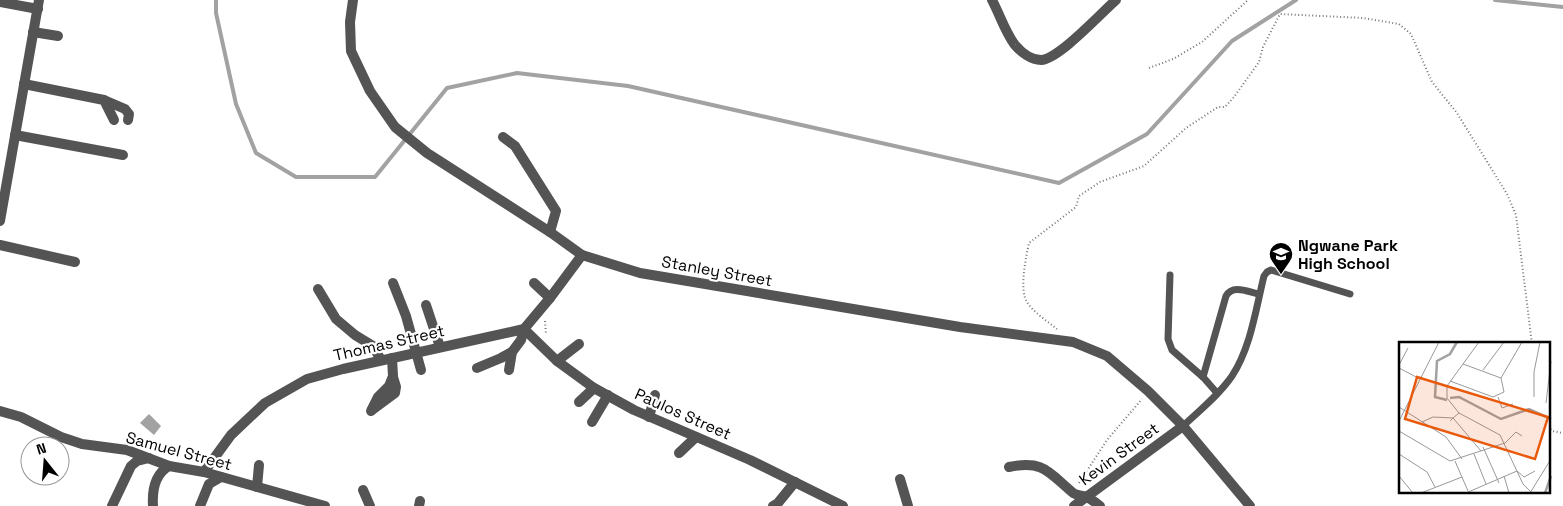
<svg xmlns="http://www.w3.org/2000/svg" width="1563" height="506" font-family="'Space Grotesk',sans-serif">
  <rect width="100%" height="100%" fill="#fff"/>
  <polygon fill="#a2a2a2" points="149,414 161,426 154,435 140,423"/>
  <g fill="none" stroke-linecap="round" stroke-linejoin="round">
    <g stroke="#a2a2a2" stroke-width="4">
      <polyline points="216,0 216,13 236,104 256,153 296,177 375,177 447,88 517,73 628,86 1059,183 1147,134 1232,41 1296,0"/>
      <polyline points="1495,0 1563,7"/>
    </g>
    <g stroke="#767676" stroke-width="2" stroke-dasharray="1 2.5" stroke-linecap="butt">
      <polyline points="1149,68 1173,59 1202,42 1248,0"/>
      <polyline points="545,321 546,334"/>
      <path d="M1057 329C1047 321 1033 312 1027 302 1019 290 1026 257 1029 243L1076 207 1079 196 1100 182 1144 166 1186 128 1218 107H1225L1234 97 1259 62 1263 47 1280 14 1363 18 1399 24 1411 34 1432 82 1457 113 1507 194 1516 215 1532 344"/>
      <polyline points="1549,426 1552,431 1563,433"/>
      <polyline points="1079,483 1107,440 1142,399"/>
    </g>
    <g stroke="#545454" stroke-width="7">
      <polyline points="1170,275 1168,339 1172,350 1203,377 1217,393"/>
      <path d="M1203 377 1226 296C1233 284 1248 292 1259 294"/>
      <path d="M1183 426C1200 410 1219 395 1232 376 1251 347 1256 308 1264 276L1267 272 1271 270 1350 294"/>
    </g>
    <g stroke="#545454" stroke-width="10">
      <polyline points="353,0 350,22 351,51 370,91 395,127 427,153 550,232 582,255 640,273 960,327 1073,342 1107,356 1148,391 1183,426 1250,506"/>
      <path d="M992 0C999 13 1006 34 1015 45 1021 52 1031 60 1041 60 1059 59 1101 13 1116 0"/>
      <polyline points="0,2 38,9"/>
      <polyline points="33,32 58,36"/>
      <polyline points="24,84 104,100 114,120"/>
      <polyline points="104,100 125,109 129,114 128,120"/>
      <polyline points="15,135 123,155"/>
      <polyline points="503,137 515,146 556,211 550,232"/>
      <polyline points="0,221 39,0"/>
      <polyline points="0,245 75,262"/>
      <polyline points="393,283 406,316 421,370"/>
      <polyline points="534,283 550,298"/>
      <polyline points="318,289 336,319 355,335 373,346 381,360"/>
      <polyline points="426,305 440,347"/>
      <polyline points="524,329 557,361 594,388 634,410 750,460 843,506"/>
      <polyline points="557,361 579,344"/>
      <polyline points="477,368 501,358 512,352"/>
      <polyline points="509,370 512,352 521,340 524,329"/>
      <polyline points="579,402 594,388"/>
      <polyline points="372,410 395,393 396,387 393,377"/>
      <polyline points="0,411 21,417 61,437 82,444 127,450 169,466 204,472 325,506"/>
      <polyline points="371,411 378,397 389,386 393,376 392,358"/>
      <polyline points="649,417 655,395"/>
      <polyline points="592,422 608,395"/>
      <polyline points="679,453 696,437"/>
      <path d="M1009 467C1044 460 1048 472 1072 492 1076 496 1082 495 1087 497 1091 499 1096 503 1100 506"/>
      <polyline points="204,472 231,435 265,403 307,379 343,369 524,329 550,298 582,255"/>
      <polyline points="900,479 908,506"/>
      <polyline points="257,487 259,465"/>
      <polyline points="363,490 370,506"/>
      <polyline points="112,506 131,466 137,461 149,458"/>
      <path d="M153 506C152 490 155 474 169 466"/>
      <polyline points="200,506 209,484 221,477"/>
      <polyline points="419,506 420,501"/>
      <polyline points="773,506 778,503 795,482"/>
      <polyline points="1074,506 1183,426"/>
    </g>
  </g>
  <defs>
    <g id="school-pin" transform="scale(1.25)"><path d="M0 17L-7.5 6A9.5 9.5 0 1 1 7.5 6Z" fill="#000" stroke="#fff"/><path d="M0-5L7-2L0 1L-7-2ZM-4 1L0 2.5L4 1V4Q0 6-4 4Z" fill="#fff"/></g>
  </defs>
  <g fill-rule="evenodd">
    <use href="#school-pin" x="1281" y="254"/>
  </g>
  <g text-anchor="middle" dominant-baseline="central" stroke-width="4.5" stroke-linejoin="round" paint-order="stroke">
    <g font-size="16" font-weight="bold" fill="#000" stroke="#fff" text-anchor="start">
      <text x="1298" y="245">Ngwane Park<tspan x="1298" dy="18">High School</tspan></text>
    </g>
    <g font-size="16" fill="#000" stroke="#fff">
      <text transform="translate(717 271) rotate(10)">Stanley Street</text>
      <text transform="translate(389 343) rotate(-13)">Thomas Street</text>
      <text transform="translate(683 414) rotate(24)">Paulos Street</text>
      <text transform="translate(179 451) rotate(15)">Samuel Street</text>
      <text transform="translate(1119 454) rotate(-36)">Kevin Street</text>
    </g>
  </g>
  <g transform="translate(1399 342)">
    <rect width="151" height="151" fill="#fff"/>
    <path fill="none" stroke="#a2a2a2" stroke-width="2.5" d="M51 56 60 55 102 77 130 67 152 77M48 58 36 55 38 19 51 12 58 0M146 151 152 134"/>
    <path fill="none" stroke="#999" stroke-width="1" d="M80 0 48 44V56L60 71 101 93 124 142 132 150M0 23 9 6M0 26 21 37M84 28 105 0M102 36 123 0M51 39 94 55 105 50 102 36 64 22M99 55 103 66 114 62M135 55V30L141 0M147 61 152 19M0 65 47 95 63 117M0 79 40 0M51 79 54 76 82 109M23 80 34 75 54 76 60 71M0 89 51 119 106 101 117 90 123 94M84 105 100 141M0 112 28 130 36 145M75 112 87 142M56 119 69 149M0 134 14 151M105 134 110 151M22 151 63 135M67 151 118 129 125 135 136 129M131 151 152 117"/>
    <path fill="#e8590c" fill-opacity="0.15" stroke="#e8590c" stroke-width="2.5" d="M18 35 149 75 136 117 6 77Z"/>
    <rect width="151" height="151" fill="none" stroke="#000" stroke-width="2.5"/>
  </g>
  <g transform="translate(45 461) rotate(343)"><circle r="24" fill="#ffffff" stroke="#999999"/>
  <path d="M0-4L9 19L0 12L-9 19Z" fill="#000000"/>
  <text y="-8" font-size="14" font-weight="bold" text-anchor="middle" fill="#000000">N</text>
  </g>
</svg>
